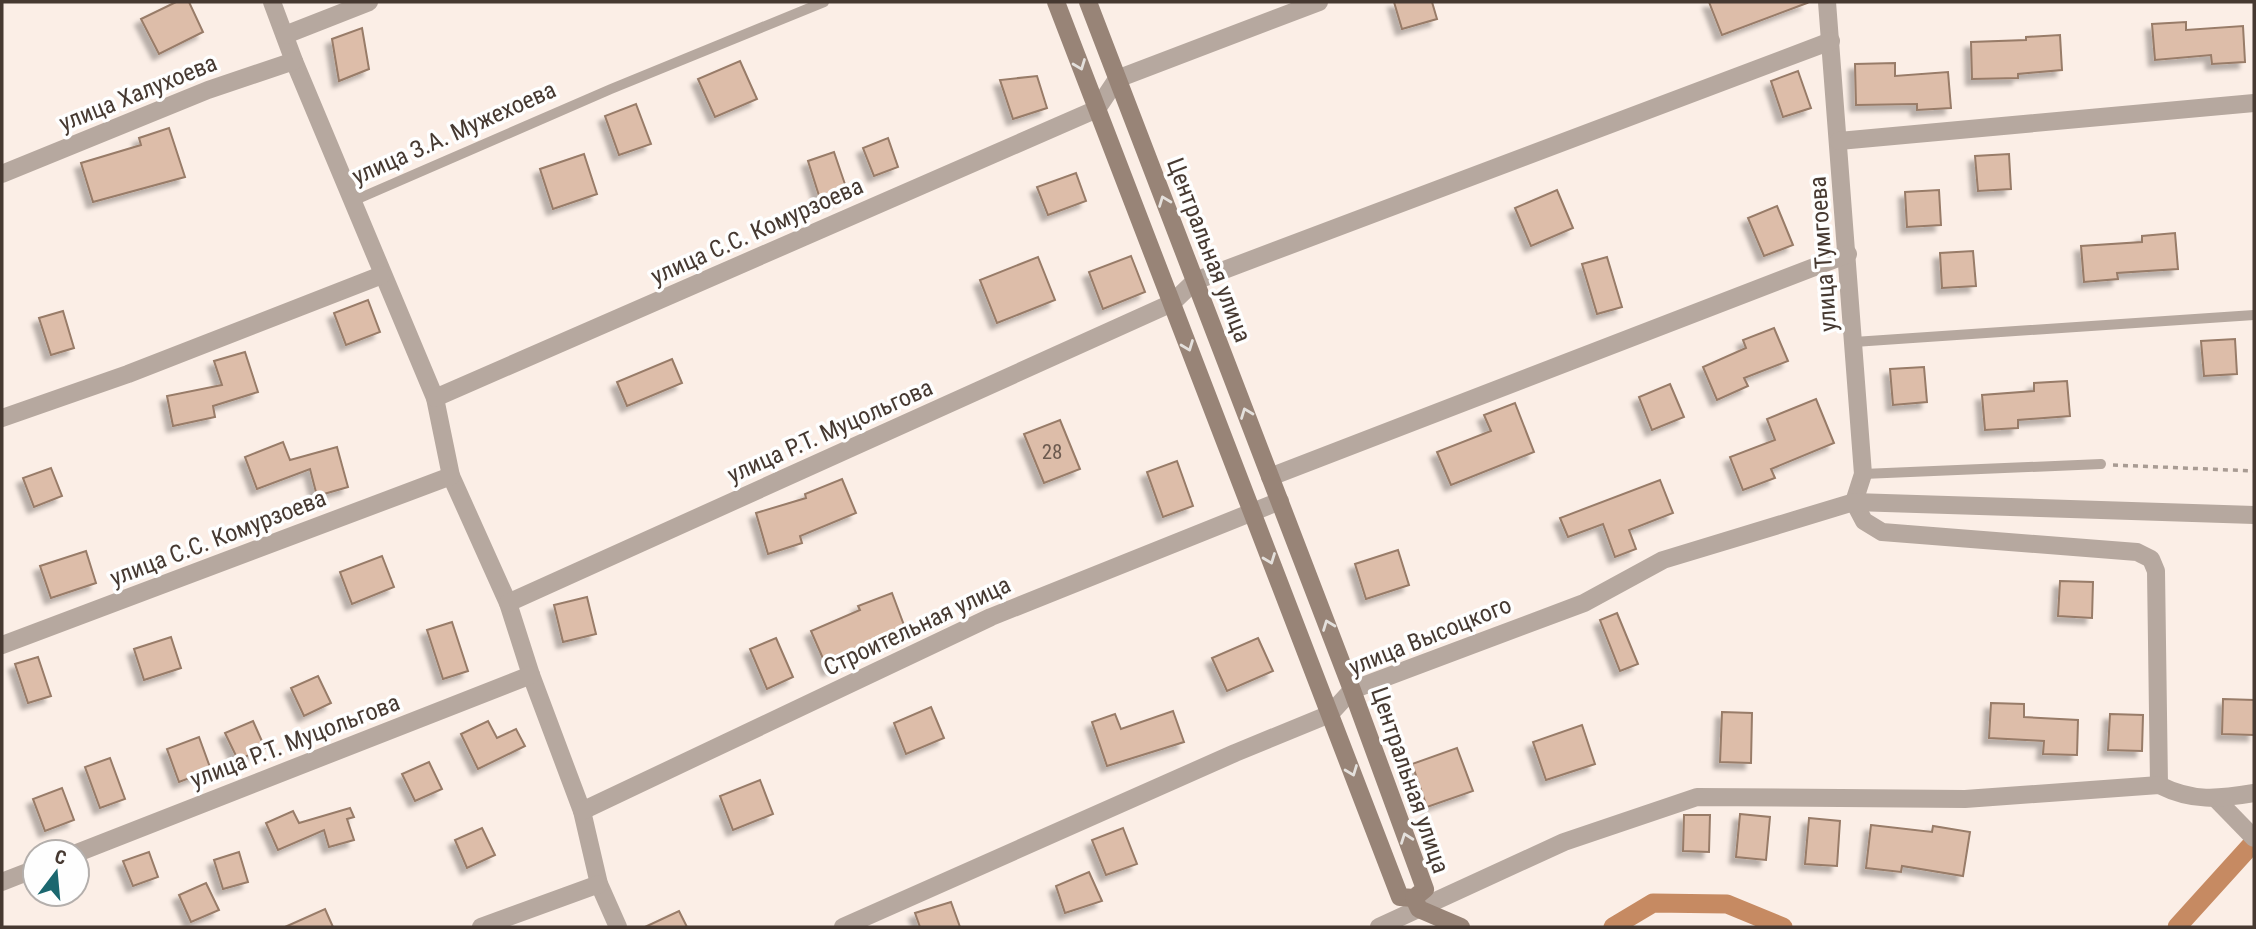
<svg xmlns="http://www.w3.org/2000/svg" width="2256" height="929" font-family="'Roboto Condensed',sans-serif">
  <defs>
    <filter id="shadow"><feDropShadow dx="-6" dy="6" stdDeviation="2" flood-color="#0004"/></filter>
  </defs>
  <rect width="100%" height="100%" fill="#fbeee6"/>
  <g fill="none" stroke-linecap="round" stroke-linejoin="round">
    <g stroke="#c68a62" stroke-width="19">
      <polyline points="1613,927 1653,903 1727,904 1783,927"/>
      <polyline points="2177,927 2254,842"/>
    </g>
  </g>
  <g fill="#ddbda9" stroke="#987b68" stroke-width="2" filter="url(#shadow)">
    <polygon points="176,2 189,2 203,32 159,54 141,19"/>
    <polygon points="1394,2 1432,2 1437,19 1402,29"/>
    <polygon points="1709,2 1806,2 1807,3 1722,35"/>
    <polygon points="2186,22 2186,30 2243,26 2245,62 2212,64 2211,55 2155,60 2152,24"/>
    <polygon points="362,28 369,69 339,81 332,39"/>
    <polygon points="2060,35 2062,70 2018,74 2018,78 1972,79 1971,42 2026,40 2026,37"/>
    <polygon points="740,61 757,99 715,117 698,79"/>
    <polygon points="1895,63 1895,76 1948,72 1951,108 1917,110 1917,104 1856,105 1855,64"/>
    <polygon points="1798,71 1811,108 1783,117 1771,81"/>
    <polygon points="1037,76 1047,108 1013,119 1000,80"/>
    <polygon points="636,104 651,144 619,155 605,116"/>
    <polygon points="169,128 185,177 93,202 81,163 141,145 139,138"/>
    <polygon points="888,138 898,167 874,176 863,148"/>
    <polygon points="834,152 849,196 822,205 808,161"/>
    <polygon points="584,154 597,194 553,209 540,169"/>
    <polygon points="2009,154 2011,189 1978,191 1975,156"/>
    <polygon points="1076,173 1086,201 1048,215 1037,187"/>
    <polygon points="1557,190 1573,228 1531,246 1515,208"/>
    <polygon points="1939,190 1941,225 1907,227 1905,192"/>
    <polygon points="1777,206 1793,245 1764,256 1748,218"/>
    <polygon points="2175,233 2178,269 2117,273 2118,279 2084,282 2081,246 2142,242 2142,236"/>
    <polygon points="1973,251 1976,286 1942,288 1940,253"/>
    <polygon points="1131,256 1145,292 1103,309 1089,272"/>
    <polygon points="1038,257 1055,300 997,323 980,280"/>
    <polygon points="1607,257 1622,307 1597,314 1582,264"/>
    <polygon points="368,300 380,332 346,345 334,313"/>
    <polygon points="63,311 74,348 51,355 39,318"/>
    <polygon points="1774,328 1788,361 1744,378 1748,386 1717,400 1703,367 1746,348 1743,340"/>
    <polygon points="2235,339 2237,374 2204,376 2201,341"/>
    <polygon points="245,352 258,392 213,406 215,417 173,426 167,396 222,385 214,361"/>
    <polygon points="672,359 682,383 627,406 617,382"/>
    <polygon points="1924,367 1927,402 1893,405 1890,369"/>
    <polygon points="2067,381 2070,416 2018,420 2018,428 1985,430 1982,395 2034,391 2034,383"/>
    <polygon points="1670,384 1684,417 1652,430 1639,397"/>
    <polygon points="1816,399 1834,443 1771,469 1775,478 1743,490 1730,457 1775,440 1767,419"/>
    <polygon points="1515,403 1534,452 1451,485 1437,452 1491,431 1484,415"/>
    <polygon points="1060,420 1080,469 1044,483 1024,434"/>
    <polygon points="283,442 290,460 337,447 348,487 317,496 310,469 257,489 245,457"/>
    <polygon points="1177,461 1193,506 1163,517 1147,472"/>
    <polygon points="51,468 62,496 34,507 23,478"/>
    <polygon points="842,479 856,513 800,536 802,543 768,554 756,513 806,498 805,494"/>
    <polygon points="1660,480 1673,513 1629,530 1636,549 1615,557 1603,524 1568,537 1560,518"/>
    <polygon points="1398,550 1409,585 1366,599 1355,564"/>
    <polygon points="86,551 96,583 51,598 40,566"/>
    <polygon points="382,556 394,587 352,604 340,572"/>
    <polygon points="2060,581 2093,582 2092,618 2058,616"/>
    <polygon points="892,593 908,636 851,657 852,660 828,670 811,631 860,610 858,606"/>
    <polygon points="587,597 596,634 563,642 554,605"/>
    <polygon points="1617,613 1638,664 1620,671 1600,620"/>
    <polygon points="452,622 468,671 443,679 427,630"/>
    <polygon points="171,637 181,668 144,680 134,649"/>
    <polygon points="776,638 793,677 767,689 750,649"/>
    <polygon points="1258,638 1273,671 1227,691 1212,658"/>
    <polygon points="38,657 51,696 28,703 15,664"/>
    <polygon points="318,676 331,703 304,716 291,688"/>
    <polygon points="2223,699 2254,700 2254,735 2222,734"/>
    <polygon points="1991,703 2024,704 2024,717 2078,720 2077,755 2043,754 2044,741 1989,738"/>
    <polygon points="931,707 944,738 906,754 894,723"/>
    <polygon points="1173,711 1184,742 1107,766 1092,722 1115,714 1121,729"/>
    <polygon points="1722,712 1752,713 1751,763 1720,762"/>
    <polygon points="2110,714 2143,715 2142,751 2108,750"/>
    <polygon points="253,721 265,748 238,760 225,733"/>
    <polygon points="488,721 497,738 516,729 525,746 478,769 461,734"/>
    <polygon points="1582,725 1595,764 1546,780 1533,742"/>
    <polygon points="199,737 211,770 179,782 167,749"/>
    <polygon points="1457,748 1473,791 1427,807 1412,764"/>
    <polygon points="110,758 125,799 100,808 85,767"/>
    <polygon points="429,762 442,789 415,801 402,774"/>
    <polygon points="760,780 773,814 733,830 720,796"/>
    <polygon points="62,788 74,820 45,831 33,799"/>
    <polygon points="350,808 354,817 347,819 354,840 329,847 324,830 278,850 266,823 293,811 299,823"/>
    <polygon points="1740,814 1770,817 1766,860 1736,857"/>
    <polygon points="1684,815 1710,815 1709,852 1683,851"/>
    <polygon points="1809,818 1840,821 1837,866 1805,864"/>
    <polygon points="1871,825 1932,832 1933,826 1970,832 1963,876 1902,866 1901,872 1866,868"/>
    <polygon points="482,828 495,855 467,868 455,840"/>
    <polygon points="1123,828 1137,864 1106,875 1092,840"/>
    <polygon points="149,852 158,877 133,886 123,861"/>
    <polygon points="239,852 248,882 223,889 214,860"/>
    <polygon points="1089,872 1102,901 1065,913 1056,886"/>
    <polygon points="206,883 219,910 191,922 179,895"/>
    <polygon points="951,902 960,927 920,927 915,913"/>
    <polygon points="325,909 333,927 285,927"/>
    <polygon points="679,911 687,927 645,927"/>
  </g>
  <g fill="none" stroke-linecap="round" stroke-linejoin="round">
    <polyline stroke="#a89b93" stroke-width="3.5" stroke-dasharray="5 5" stroke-linecap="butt" points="2113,465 2254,471"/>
    <g stroke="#b6a89f" stroke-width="10">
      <polyline points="353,201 611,89 824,2"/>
      <polyline points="1854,342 2254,315"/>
      <polyline points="1863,474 2101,464"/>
    </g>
    <g stroke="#b6a89f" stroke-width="18">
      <polyline points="272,2 294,61 435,398 451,476 508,603 531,675 582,811 599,884 618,927"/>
      <polyline points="1827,2 1863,474 1854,502"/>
      <polyline points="285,35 369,2"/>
      <polyline points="1839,141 2254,103"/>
      <polyline points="2,174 208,90 294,61"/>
      <polyline points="435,398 1097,109 1117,79 1319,2"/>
      <polyline points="2,418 128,374 382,275"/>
      <polyline points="1270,477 1848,254"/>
      <polyline points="1854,502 1864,521 1882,532 2137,552 2151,559 2156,571 2159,785"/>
      <polyline points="508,603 1172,303 1195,281 1831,41"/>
      <polyline points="2,645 451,476"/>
      <polyline points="2216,799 2254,838"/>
      <polyline points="582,811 991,617 1280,501"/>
      <polyline points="77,853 531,675"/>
      <polyline points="2,882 35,869"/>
      <polyline points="481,927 599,884"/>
      <polyline points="843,927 1235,753 1330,714 1352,690 1584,603 1663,560 1854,502 2254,515"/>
      <path d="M1379 927 1564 842 1697 797 1965 799 2159 785C2193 802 2218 799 2254 793"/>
    </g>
    <g stroke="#988477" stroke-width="18">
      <polyline points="1056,2 1400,897 1414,898 1425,889 1352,690 1088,2"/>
      <polyline points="1414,898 1419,909 1461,927"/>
    </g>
  </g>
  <defs><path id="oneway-chevron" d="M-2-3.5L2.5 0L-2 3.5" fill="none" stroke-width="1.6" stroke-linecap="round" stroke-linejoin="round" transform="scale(1.75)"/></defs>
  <g stroke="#e4e0dc">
    <use href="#oneway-chevron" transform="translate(1080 65) rotate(69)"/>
    <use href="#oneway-chevron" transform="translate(1164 201) rotate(-111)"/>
    <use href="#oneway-chevron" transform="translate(1188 346) rotate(69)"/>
    <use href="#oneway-chevron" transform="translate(1246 413) rotate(-111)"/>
    <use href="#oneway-chevron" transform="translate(1270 559) rotate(69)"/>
    <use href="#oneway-chevron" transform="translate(1328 625) rotate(-111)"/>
    <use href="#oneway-chevron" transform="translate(1352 771) rotate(69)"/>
    <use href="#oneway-chevron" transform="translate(1406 838) rotate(-110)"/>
  </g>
  <g text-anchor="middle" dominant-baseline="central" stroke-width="7" stroke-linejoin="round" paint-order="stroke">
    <g font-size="21" fill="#6c5a4f">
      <text x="1052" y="452">28</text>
    </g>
    <g font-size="24" fill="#463931" stroke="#fefefe">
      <text transform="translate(138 93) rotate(-22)">улица Халухоева</text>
      <text transform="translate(454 133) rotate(-24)">улица З.А. Мужехоева</text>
      <text transform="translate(757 231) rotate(-24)">улица С.С. Комурзоева</text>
      <text transform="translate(1209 250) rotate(69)">Центральная улица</text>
      <text transform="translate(1823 254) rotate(-94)">улица Тумгоева</text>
      <text transform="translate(830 431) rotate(-24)">улица Р.Т. Муцольгова</text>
      <text transform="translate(218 538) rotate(-21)">улица С.С. Комурзоева</text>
      <text transform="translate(917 626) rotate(-25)">Строительная улица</text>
      <text transform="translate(1430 636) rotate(-22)">улица Высоцкого</text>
      <text transform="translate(295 741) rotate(-21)">улица Р.Т. Муцольгова</text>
      <text transform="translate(1410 780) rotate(71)">Центральная улица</text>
    </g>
  </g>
  <rect width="2256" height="929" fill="none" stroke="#463931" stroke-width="7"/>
  <g transform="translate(56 873) rotate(16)"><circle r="33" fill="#fefefe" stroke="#b4afac" stroke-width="2"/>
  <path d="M0-5L12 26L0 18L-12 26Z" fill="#1b676f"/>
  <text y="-10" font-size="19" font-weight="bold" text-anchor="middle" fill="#463931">С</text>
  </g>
</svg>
